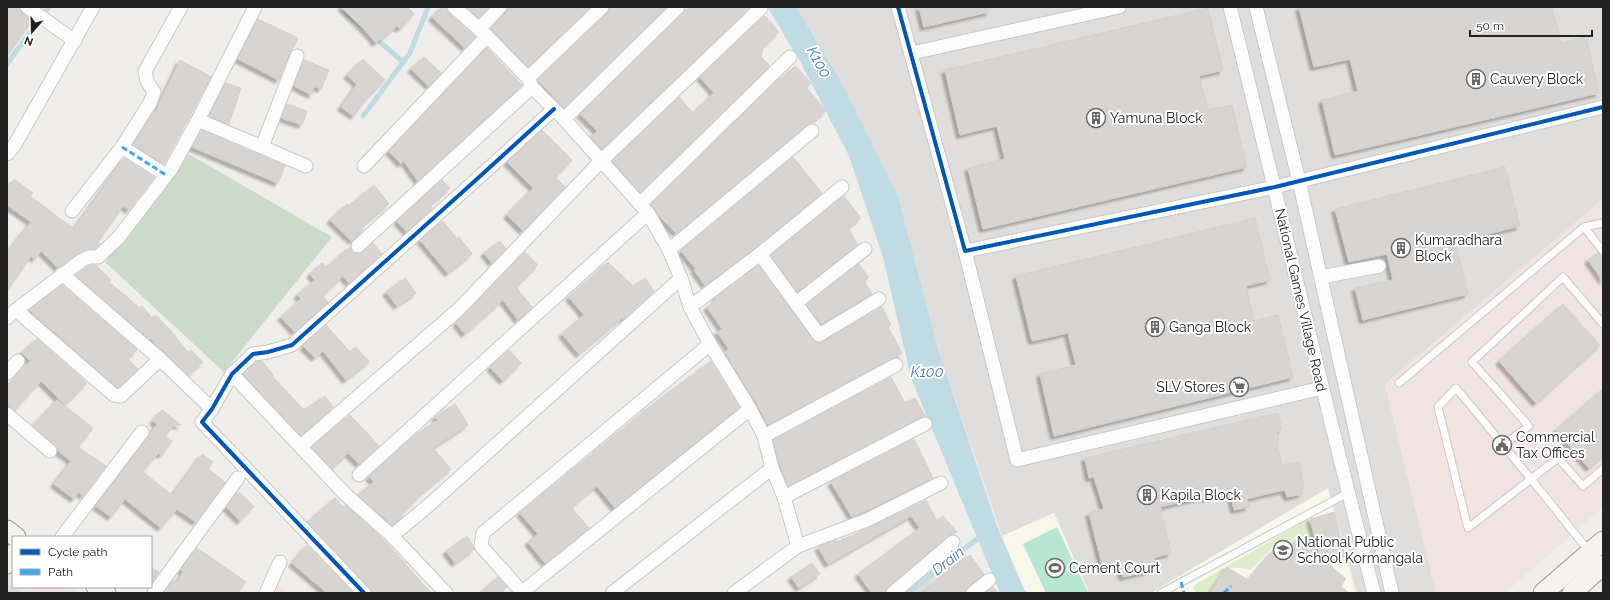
<svg xmlns="http://www.w3.org/2000/svg" width="1610" height="600" font-family="Raleway,sans-serif">
  <defs>
    <filter id="shadow"><feDropShadow dx="-3.5" dy="3.5" stdDeviation="1" flood-color="#0004"/></filter>
  </defs>
  <rect width="100%" height="100%" fill="#f0eeeb"/>
  <g fill="#dfdedc">
    <polygon points="796,7 1603,7 1603,199 1385,384 1436,593 1357,593 1328,488 1151,593 1089,593 1054,513 1002,536 938,349 898,196 842,83"/>
    <polygon points="953,542 989,580 997,593 894,593"/>
    <polygon points="7,583 13,587 23,593 7,593"/>
  </g>
  <g fill="#f1e3e1">
    <polygon points="1603,199 1603,507 1505,593 1436,593 1385,384"/>
    <polygon points="7,547 13,551 13,587 7,583"/>
    <polygon points="276,583 287,593 268,593"/>
    <polygon points="14,587 72,587 82,593 23,593"/>
  </g>
  <g fill="#f8f7e8">
    <polygon points="1328,488 1355,593 1151,593 1294,508"/>
    <polygon points="1054,513 1089,593 1028,593 1024,589 1002,536"/>
  </g>
  <path fill="#ddeccb" d="M1308 519 1317 545 1324 543 1331 563 1299 533 1282 549 1275 545 1250 570C1224 563 1221 571 1210 593H1196L1193 586Z"/>
  <polygon fill="#cadbca" points="187,153 332,237 224,372 105,262"/>
  <polygon fill="#b7e6d2" points="1057,527 1088,592 1087,593 1046,593 1023,544"/>
  <polygon fill="#bfdbe3" points="767,7 796,7 842,83 898,196 938,349 997,526 1024,589 1028,593 1000,593 911,378 883,257 849,156 800,61"/>
  <g fill="none" stroke-linecap="round" stroke-linejoin="round">
    <g stroke="#bfdbe3" stroke-width="5">
      <polyline points="339,7 363,27"/>
      <polyline points="46,11 49,7"/>
      <polyline points="373,36 403,62"/>
      <polyline points="7,64 37,23"/>
      <polyline points="363,116 410,53 428,7"/>
      <polyline points="908,593 982,535"/>
    </g>
  </g>
  <g fill="#d7d4d2" stroke="#d3d0cc" filter="url(#shadow)">
    <polygon points="7,7 19,7 22,13 32,21 7,56"/>
    <polygon points="341,7 407,7 414,14 400,29 397,26 376,43 366,31"/>
    <polygon points="442,7 446,7 449,13 475,37 465,48 432,17"/>
    <polygon points="466,7 489,7 479,18"/>
    <polygon points="508,7 590,7 528,67 491,28 506,13"/>
    <polygon points="610,7 667,7 564,108 538,80 608,13"/>
    <polygon points="689,7 750,7 602,149 591,137 597,131 580,114"/>
    <polygon points="919,7 989,7 989,12 924,27"/>
    <polygon points="1299,7 1552,7 1561,43 1586,37 1599,93 1335,155 1322,100 1358,91 1350,59 1314,67"/>
    <polygon points="1208,8 1223,70 1199,76 1208,110 1232,105 1247,167 983,229 968,168 1005,159 997,126 960,135 945,70"/>
    <polygon points="765,16 779,32 763,47 761,57 770,66 640,192 612,161 679,97 693,113 714,93 700,77"/>
    <polygon points="258,19 298,38 290,53 279,80 238,59"/>
    <polygon points="487,48 522,85 418,181 404,161 401,164 389,151"/>
    <polygon points="424,57 441,73 429,86 411,69"/>
    <polygon points="363,59 385,80 366,99 354,116 341,107 357,84 347,75"/>
    <polygon points="180,60 211,77 164,164 133,145 155,111 156,112"/>
    <polygon points="304,60 329,70 321,89 314,86 312,95 294,86"/>
    <polygon points="795,66 811,83 807,88 826,111 676,233 658,215 651,204 780,78 782,79"/>
    <polygon points="226,83 241,88 229,124 209,116"/>
    <polygon points="287,104 307,111 302,125 282,118"/>
    <polygon points="202,130 285,166 278,183 192,147"/>
    <polygon points="542,130 572,160 555,177 565,187 523,231 507,215 533,188 507,162"/>
    <polygon points="793,157 822,193 755,248 705,285 694,270 696,269 681,251"/>
    <polygon points="124,158 154,177 129,210 123,206 98,242 100,244 95,249 86,250 79,253 58,268 41,251 35,259 31,256 7,291 7,253 31,222 7,205 7,189 14,179 33,193 30,196 74,229"/>
    <polygon points="1505,167 1520,226 1455,242 1468,294 1363,320 1355,288 1393,280 1387,254 1349,262 1335,209"/>
    <polygon points="442,180 450,188 430,205 433,208 407,232 397,221"/>
    <polygon points="374,185 389,204 361,227 363,230 352,241 330,220 347,204 349,206"/>
    <polygon points="844,196 861,218 848,228 858,245 797,292 771,255"/>
    <polygon points="1255,218 1270,280 1246,286 1254,321 1278,315 1293,377 1054,436 1040,374 1076,365 1068,333 1032,341 1016,276"/>
    <polygon points="443,221 457,239 459,237 472,254 448,273 420,240"/>
    <polygon points="500,241 506,249 492,263 484,253"/>
    <polygon points="373,243 382,254 349,283 343,276 322,296 328,302 295,332 281,317 301,299 297,295 315,280 310,274 322,263 326,267 350,247 352,252 359,254"/>
    <polygon points="525,252 538,265 516,287 532,307 518,320 503,300 465,334 456,323"/>
    <polygon points="1598,253 1603,256 1603,281 1588,260"/>
    <polygon points="608,262 633,286 645,278 654,291 634,307 635,309 623,320 622,318 579,354 562,334 584,315 569,297"/>
    <polygon points="859,264 869,278 864,281 872,294 821,324 807,305"/>
    <polygon points="91,265 96,265 111,280 109,282 140,308 142,306 152,318 156,315 171,331 188,352 191,350 203,362 188,375 157,346 151,338 149,339 75,275"/>
    <polygon points="758,265 815,342 823,342 882,307 891,325 888,327 902,353 768,425 755,399 754,400 725,352 729,349 717,332 722,329 707,307 717,300 715,298"/>
    <polygon points="405,278 416,293 397,306 386,292"/>
    <polygon points="62,285 137,350 127,358 138,369 118,388 29,310"/>
    <polygon points="1563,304 1600,345 1536,403 1499,361"/>
    <polygon points="326,325 350,352 356,347 369,362 346,380 323,351 315,358 303,346"/>
    <polygon points="37,339 87,383 65,405 41,381 15,410 7,406 7,387 30,361 22,352"/>
    <polygon points="509,350 521,363 503,381 490,367"/>
    <polygon points="262,361 273,375 272,376 304,410 325,396 333,407 301,436 243,374 257,362"/>
    <polygon points="711,361 739,407 615,508 597,486 571,507 589,528 545,563 528,542 538,534 520,513 648,408"/>
    <polygon points="891,377 905,403 915,398 925,416 788,486 779,462 773,440"/>
    <polygon points="1603,389 1603,456 1589,468 1556,430"/>
    <polygon points="57,400 93,428 78,447 106,466 83,496 79,492 74,499 54,484 71,461 58,451 55,445 33,426"/>
    <polygon points="455,404 468,425 433,448 451,469 418,496 419,497 401,514 403,516 392,525 358,495 374,482 369,477 412,437 438,420 435,417"/>
    <polygon points="162,410 181,425 174,425 165,436 172,441 162,455 158,453 143,472 172,495 202,454 213,462 208,469 225,482 196,522 177,509 161,528 125,499 111,517 96,506 148,437 157,424 153,421"/>
    <polygon points="1278,413 1282,430 1277,431 1279,440 1276,441 1282,465 1299,462 1304,488 1301,489 1302,494 1287,497 1285,490 1267,494 1247,499 1249,507 1234,510 1231,495 1225,496 1225,494 1203,499 1203,497 1160,507 1171,553 1154,558 1157,569 1123,577 1120,568 1115,569 1114,565 1103,568 1089,513 1104,509 1094,477 1089,478 1085,458"/>
    <polygon points="350,415 379,446 359,464 348,453 332,469 312,447"/>
    <polygon points="914,439 933,478 852,517 831,482"/>
    <polygon points="237,493 240,493 254,506 240,521 226,507"/>
    <polygon points="335,498 343,507 346,505 386,542 431,593 372,593 370,588 307,522"/>
    <polygon points="926,500 937,521 943,516 957,532 948,536 893,582 886,590 885,593 872,593 858,574 920,528 911,516 828,564 818,547 836,540 837,542 871,527"/>
    <polygon points="1334,512 1345,556 1326,562 1346,579 1340,586 1349,593 1210,593 1227,567 1248,580 1273,550 1281,557 1298,537 1320,556 1310,519"/>
    <polygon points="467,536 473,545 474,549 455,563 446,551"/>
    <polygon points="307,545 353,593 327,593 292,563"/>
    <polygon points="197,548 246,582 236,593 164,593 173,580 177,582 183,572 181,570"/>
    <polygon points="970,555 984,574 968,587 965,593 922,593"/>
    <polygon points="812,563 820,574 799,588 791,577"/>
    <polygon points="151,568 159,572 151,584"/>
    <polygon points="498,577 507,587 499,593 480,593"/>
    <polygon points="993,587 998,593 986,593"/>
  </g>
  <g fill="none" stroke-linecap="round" stroke-linejoin="round">
    <g stroke="#c9c8c7" stroke-width="9">
      <g id="lane">
        <polyline points="1584,227 1603,251"/>
        <polyline points="1399,383 1584,227 1603,223"/>
        <polyline points="1503,445 1529,426 1472,362 1563,277 1603,324"/>
        <path d="M1590 552C1575 535 1562 517 1548 500 1517 462 1487 425 1456 388L1438 407 1468 528 1558 458 1583 486 1603 469"/>
        <polyline points="1161,593 1348,493"/>
      </g>
    </g>
    <g stroke="#c9c8c7" stroke-width="15">
      <g id="street">
        <polyline points="27,7 75,41"/>
        <polyline points="454,7 487,36 528,78 532,87 564,119 648,213 669,250 681,278 690,307 710,344 750,409 764,436 772,468 784,497 798,546"/>
        <polyline points="898,7 965,251 1275,187 1603,107"/>
        <path d="M1230 7C1279 202 1323 398 1374 593"/>
        <polyline points="1256,7 1299,181 1392,593"/>
        <polyline points="479,29 500,7"/>
        <polyline points="912,53 1119,7"/>
        <polyline points="297,56 262,147 306,166"/>
        <polyline points="528,78 602,7"/>
        <polyline points="564,119 678,7"/>
        <polyline points="198,120 262,147"/>
        <polyline points="122,147 166,175"/>
        <polyline points="7,154 14,146 93,7"/>
        <polyline points="364,166 487,36"/>
        <polyline points="640,204 790,57"/>
        <polyline points="72,211 122,147 150,103 154,92 147,81 145,71 181,7"/>
        <polyline points="358,246 532,87"/>
        <polyline points="669,250 812,131"/>
        <polyline points="965,251 1017,460 1322,388"/>
        <polyline points="760,254 819,335 879,299"/>
        <polyline points="62,274 160,359"/>
        <polyline points="1321,277 1379,266"/>
        <polyline points="796,303 865,249"/>
        <polyline points="690,307 760,254 842,187"/>
        <polyline points="16,310 82,260 89,257 98,257 119,237 171,169 198,120 255,7"/>
        <polyline points="7,318 16,310 114,395 121,396 160,359 212,409"/>
        <polyline points="7,373 18,361"/>
        <polyline points="232,374 345,494 392,536 446,593"/>
        <polyline points="7,414 50,451"/>
        <polyline points="764,436 896,365"/>
        <polyline points="301,446 458,310 601,161 761,8"/>
        <polyline points="359,475 648,213"/>
        <polyline points="784,497 925,424"/>
        <polyline points="392,536 429,505 681,278"/>
        <polyline points="62,537 142,432"/>
        <polyline points="522,592 481,546 483,533 710,344"/>
        <polyline points="154,593 238,478"/>
        <polyline points="266,593 280,562"/>
        <polyline points="364,593 202,422 212,409 232,374 253,354 268,352 292,345 477,179 554,109"/>
        <polyline points="521,593 750,409"/>
        <polyline points="612,593 772,468"/>
        <polyline points="734,593 798,546 867,520 941,483"/>
        <polyline points="893,593 953,542"/>
        <polyline points="973,593 989,580"/>
      </g>
    </g>
    <g stroke="#999a82" stroke-width="21">
      <g id="secondary">
        <polyline points="7,530 16,537"/>
        <polyline points="7,564 13,554"/>
        <polyline points="96,587 106,593"/>
        <polyline points="1543,593 1603,541"/>
        <polyline points="1572,593 1603,565"/>
      </g>
    </g>
    <use href="#lane" stroke="#fdfcfc" stroke-width="7"/>
    <use href="#street" stroke="#fdfcfc" stroke-width="13"/>
    <use href="#secondary" stroke="#f4f4ed" stroke-width="19"/>
    <g stroke="#3fa9f5" stroke-width="3" stroke-dasharray="6 3" stroke-linecap="butt">
      <polyline points="122,147 166,175"/>
      <polyline points="1181,582 1184,593"/>
      <polyline points="1224,593 1231,586"/>
    </g>
    <g stroke="#fff" stroke-width="6">
      <g id="cycleway">
        <polyline points="898,7 965,251 1275,187 1603,107"/>
        <polyline points="364,593 202,422 212,409 232,374 253,354 268,352 292,345 477,179 554,109"/>
      </g>
    </g>
    <use href="#cycleway" stroke="#0057b8" stroke-width="4"/>
  </g>
  <defs>
    <g id="building-ring" transform="scale(1)"><circle r="9.5" fill="#fff" stroke="#6a6968" stroke-width="1.5"/><path d="M-4-6H4V6H1V3H-1V6H-4ZM-2.5-4.3h1.7v1.8h-1.7ZM.8-4.3h1.7v1.8H.8ZM-2.5-1h1.7V.8h-1.7ZM.8-1h1.7V.8H.8Z" fill="#6a6968"/></g>
    <g id="supermarket-ring" transform="scale(1)"><circle r="9.5" fill="#fff" stroke="#6a6968" stroke-width="1.5"/><path d="M-6-5.5h2.5l.6 2H6L4.5 2H-2.5L-4.4-4H-6ZM-1.5 3.2a1.3 1.3 0 1 0 .1 0ZM3 3.2a1.3 1.3 0 1 0 .1 0Z" fill="#6a6968"/></g>
    <g id="civic-ring" transform="scale(1)"><circle r="9.5" fill="#fff" stroke="#6a6968" stroke-width="1.5"/><path d="M-.6-6.5H3V-4.5H.6V-3L4-1V1h2V6H-6V1h2V-1L-.6-3ZM-1.2 2.5V6h2.4V2.5Z" fill="#6a6968"/></g>
    <g id="school-ring" transform="scale(1)"><circle r="9.5" fill="#fff" stroke="#6a6968" stroke-width="1.5"/><path d="M0-5L7-2L0 1L-7-2ZM-4 1L0 2.5L4 1V4Q0 6-4 4Z" fill="#6a6968"/></g>
    <g id="stadium-ring" transform="scale(1)"><circle r="9.5" fill="#fff" stroke="#6a6968" stroke-width="1.5"/><path d="M0-5a6.5 5 0 1 0 0 10a6.5 5 0 1 0 0-10ZM-3.5-1.8h7v3.6h-7Z" fill="#6a6968"/></g>
  </defs>
  <g fill-rule="evenodd">
    <use href="#building-ring" x="1476" y="79"/>
    <use href="#building-ring" x="1096" y="118"/>
    <use href="#building-ring" x="1401" y="248"/>
    <use href="#building-ring" x="1155" y="327"/>
    <use href="#supermarket-ring" x="1239" y="387"/>
    <use href="#civic-ring" x="1502" y="445"/>
    <use href="#building-ring" x="1147" y="495"/>
    <use href="#school-ring" x="1283" y="550"/>
    <use href="#stadium-ring" x="1055" y="568"/>
  </g>
  <g text-anchor="middle" dominant-baseline="central" stroke-width="4" stroke-linejoin="round" paint-order="stroke">
    <g font-size="14" fill="#222" stroke="#fff" text-anchor="start">
      <text x="1490" y="79">Cauvery Block</text>
      <text x="1110" y="118">Yamuna Block</text>
      <text x="1415" y="240">Kumaradhara<tspan x="1415" dy="16">Block</tspan></text>
      <text x="1169" y="327">Ganga Block</text>
      <text x="1225" y="387" text-anchor="end">SLV Stores</text>
      <text x="1516" y="437">Commercial<tspan x="1516" dy="16">Tax Offices</tspan></text>
      <text x="1161" y="495">Kapila Block</text>
      <text x="1297" y="542">National Public<tspan x="1297" dy="16">School Kormangala</tspan></text>
      <text x="1069" y="568">Cement Court</text>
    </g>
    <g font-size="14" fill="#222" stroke="#fff">
      <text transform="translate(1301 300) rotate(77)">National Games Village Road</text>
    </g>
    <g font-size="15" font-style="italic" fill="#4a7aab" stroke="#fff">
      <text transform="translate(819 62) rotate(61)">K100</text>
      <text x="927" y="372">K100</text>
      <text transform="translate(948 561) rotate(-38)">Drain</text>
    </g>
  </g>
  <rect width="1610" height="600" fill="none" stroke="#222222" stroke-width="16"/>
  <rect x="12" y="536" width="140" height="52" fill="#ffffff" stroke="#a7a7a7"/>
  <rect x="20" y="549" width="20" height="6" fill="#0057b8" stroke="#a7a7a7"/>
  <text x="48" y="556" font-size="12" fill="#222222">Cycle path</text>
  <rect x="20" y="569" width="20" height="6" fill="#3fa9f5" stroke="#a7a7a7"/>
  <text x="48" y="576" font-size="12" fill="#222222">Path</text>
  <g transform="translate(32 32) rotate(200)" stroke="#ffffff" stroke-width="3" paint-order="stroke">
  <path d="M0-3L7 15L0 10L-7 15Z" fill="#222222"/>
  <text y="-6" font-size="11" font-weight="bold" text-anchor="middle" fill="#222222">N</text>
  </g>
  <path d="M1470 30v6h122v-6" fill="none" stroke="#222222" stroke-width="2"/>
  <text x="1476" y="30" font-size="12" fill="#222222" stroke="#ffffff" stroke-width="3" paint-order="stroke">50 m</text>
</svg>
